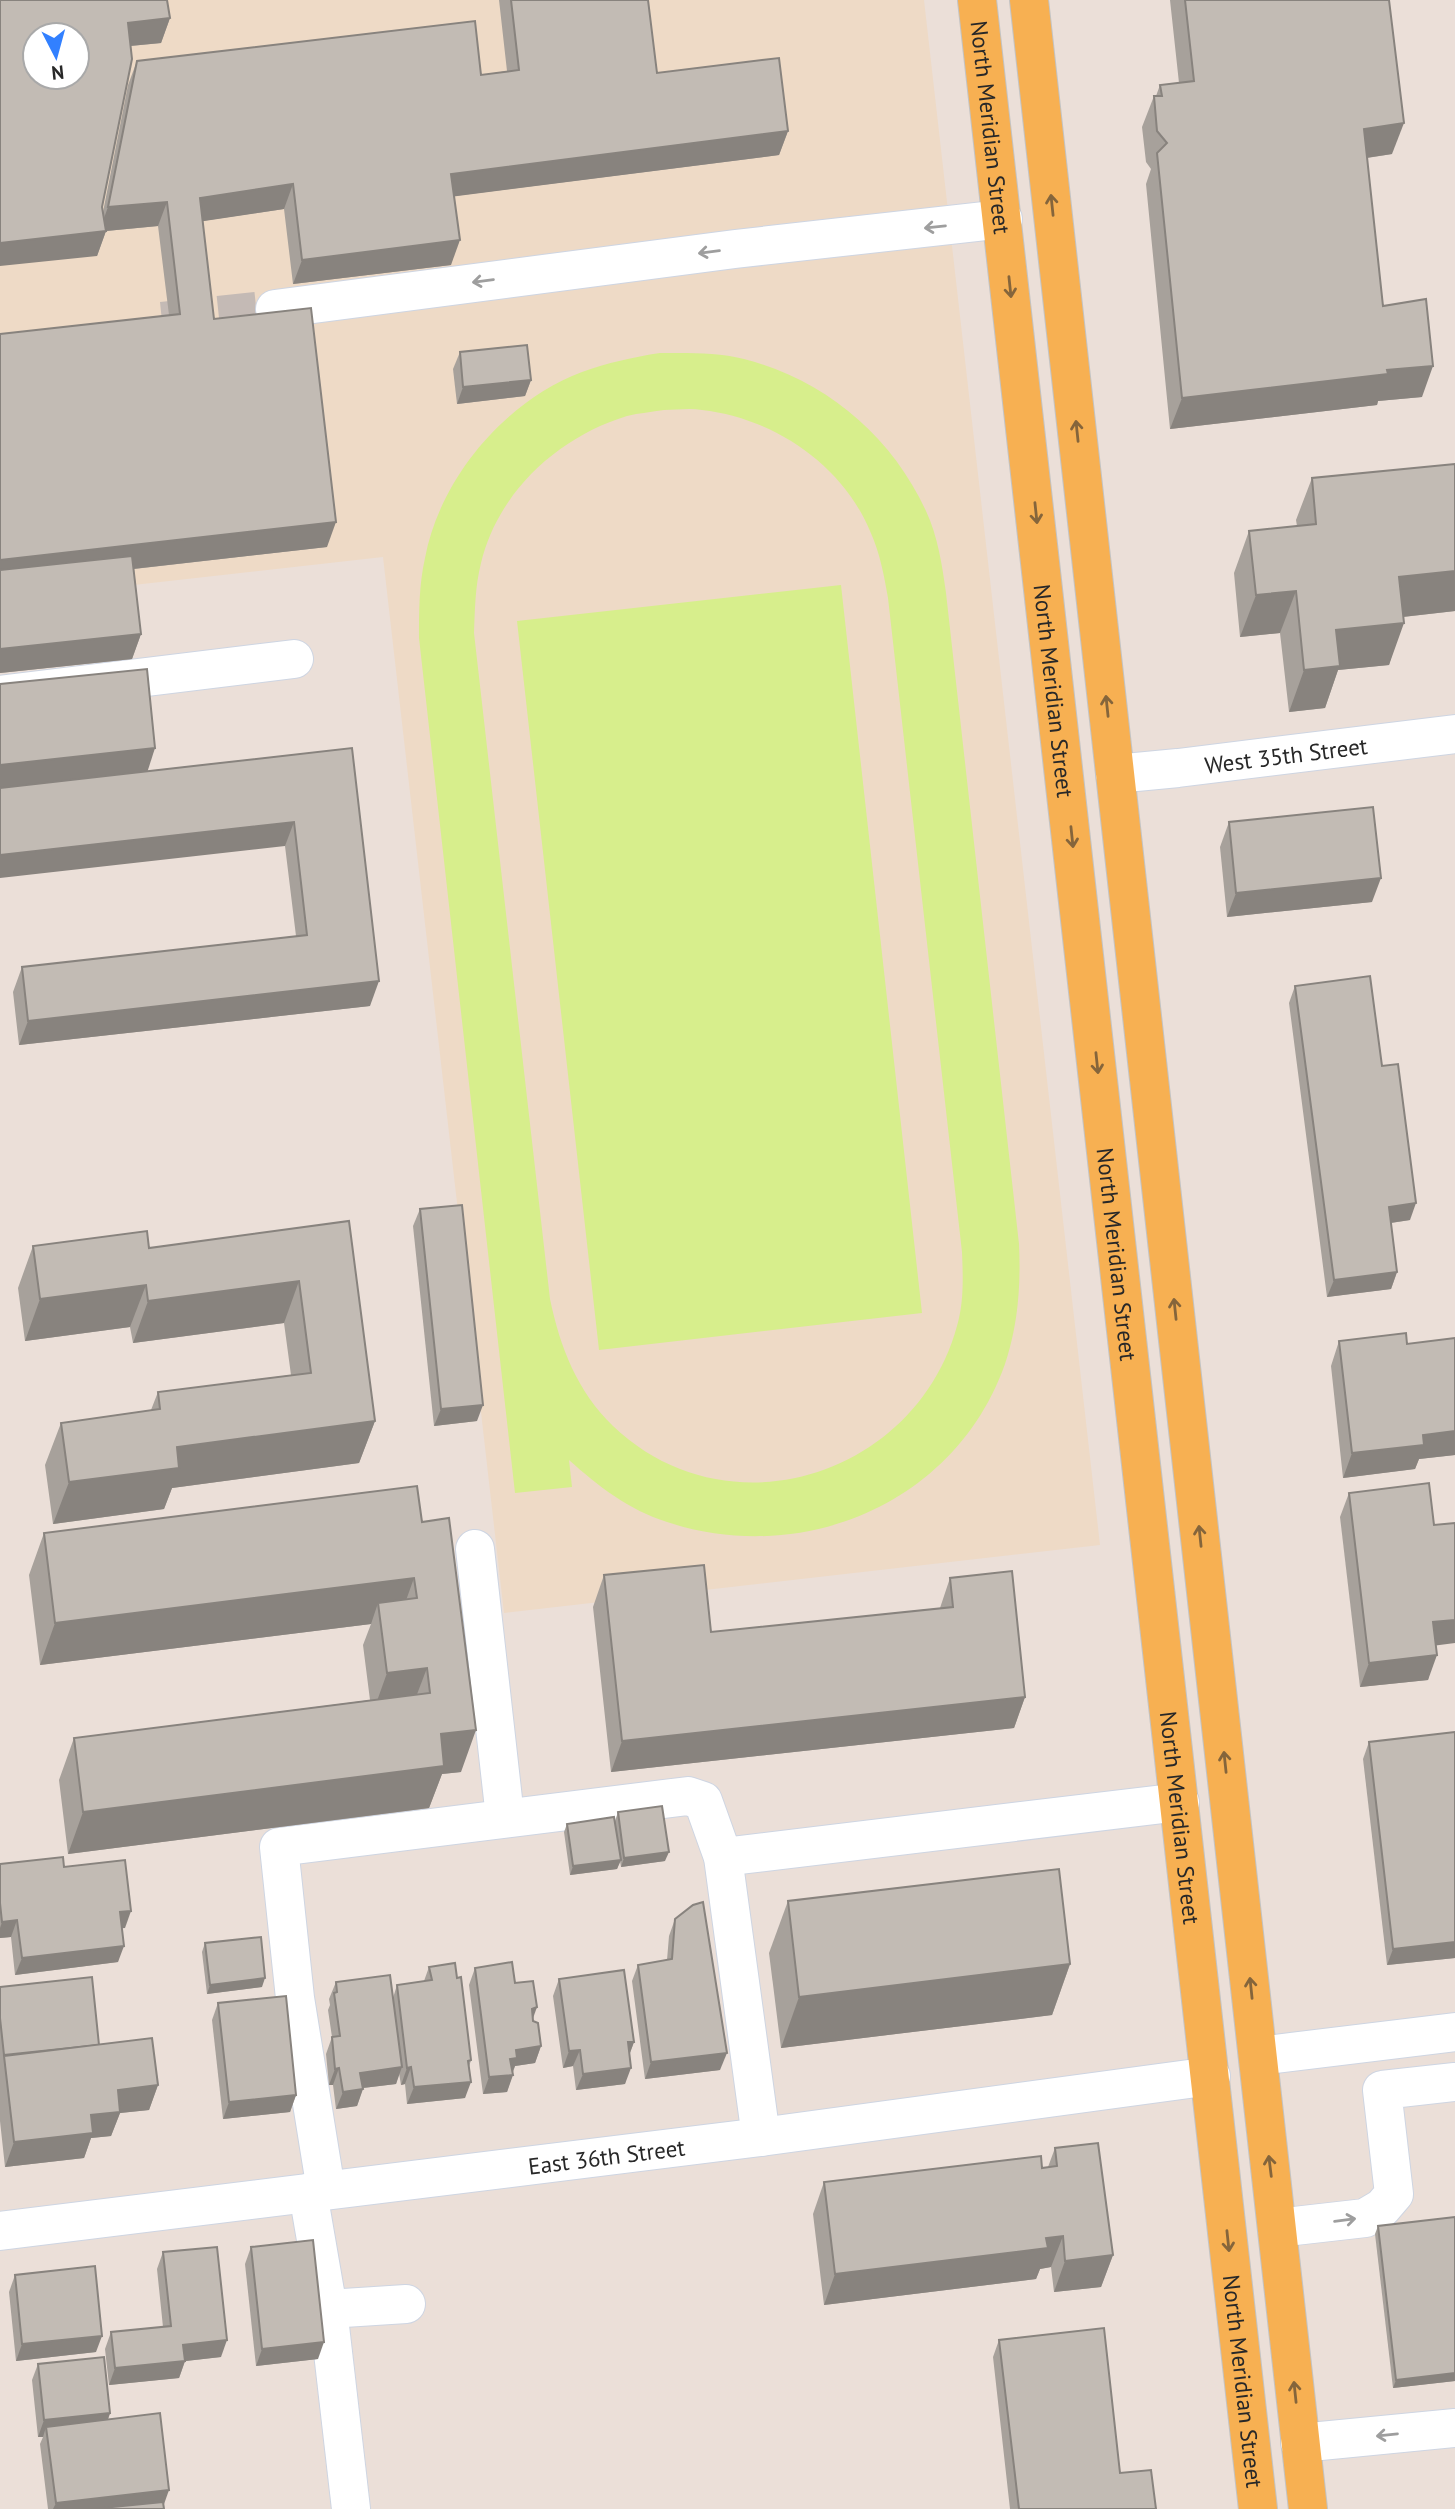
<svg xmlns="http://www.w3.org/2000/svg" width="1455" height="2509" font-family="'PT Sans',sans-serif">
  <rect width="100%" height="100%" fill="#ebdfd8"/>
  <path fill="#eedac6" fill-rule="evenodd" d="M0 0H924L1100 1545 504 1613 383 557 0 600ZM35 35H77V77H35Z"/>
  <g fill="#d7ee8c" fill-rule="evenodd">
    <path d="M660 353C688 353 717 352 744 359 825 380 891 435 926 511 938 537 942 565 946 593L1019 1244C1021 1285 1018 1325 1005 1364 956 1503 803 1567 667 1522 629 1510 598 1486 569 1460L572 1487 515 1493 419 638C419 611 419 585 425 558 440 478 505 401 582 372 607 363 633 357 660 353ZM664 410C676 410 690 408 702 410 773 418 842 464 870 531 880 553 884 575 888 598L962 1252C963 1277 964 1302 957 1326 916 1476 728 1536 613 1426 577 1391 560 1347 550 1299L474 633C475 609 475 587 481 563 498 492 558 437 627 416 639 413 652 412 664 410Z"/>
    <polygon points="841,585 922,1313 599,1350 517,621"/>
  </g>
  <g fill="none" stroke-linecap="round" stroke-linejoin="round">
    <polyline stroke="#c4bab5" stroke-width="38" stroke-dasharray="38 19" stroke-linecap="butt" points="162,321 275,309"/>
    <g stroke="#ced5e2" stroke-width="40">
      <g id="minor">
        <polyline points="275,309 735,249 1003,219"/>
        <polyline points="0,695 294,659"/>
        <path id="s1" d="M1115 774 1178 768 1455 734"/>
        <polyline points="475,1549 505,1817"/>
        <polyline points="723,1857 1180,1802"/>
        <polyline points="1258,2056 1455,2032"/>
        <polyline points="326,2190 295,1998 279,1847 688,1796 703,1801 723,1857 761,2137"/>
        <polyline points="308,2193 328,2309 406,2304"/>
        <polyline points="1277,2228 1365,2218 1382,2208 1394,2194 1382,2090 1455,2082"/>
        <path id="s2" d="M0 2231 761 2137 1211 2076"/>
        <polyline points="328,2309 351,2509"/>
        <polyline points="1300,2443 1455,2428"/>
      </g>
    </g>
    <g stroke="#c3c3c3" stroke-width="40">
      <g id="major">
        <path id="s3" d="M977 0 1258 2509"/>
        <polyline points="1029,0 1308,2509"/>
      </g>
    </g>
    <use href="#minor" stroke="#fff" stroke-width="38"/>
    <use href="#major" stroke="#f7b052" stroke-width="38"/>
  </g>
  <g fill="#a7a19b">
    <polygon points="0,0 170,18 161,43 130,46 102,207 103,212 128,85 137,61 481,75 507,71 499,0 648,0 657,73 788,131 779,155 454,196 451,265 293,284 284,209 202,221 214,319 327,547 134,569 141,634 132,659 0,673 0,334 169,315 158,226 106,231 97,256"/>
    <polygon points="1170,0 1389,0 1392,154 1367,158 1383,306 1422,397 1378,401 1377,405 1170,429 1146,184 1151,169 1146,162 1142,127 1154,96 1156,96 1160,85 1179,83"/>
    <polygon points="460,352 531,380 525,396 457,404 453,369"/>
    <polygon points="1455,464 1455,611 1403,617 1389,665 1338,670 1325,708 1289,712 1280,633 1240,637 1234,573 1249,531 1297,526 1296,520 1312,478"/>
    <polygon points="352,748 370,1006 19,1045 13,992 22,967 296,936 285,846 147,771"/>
    <polygon points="1229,822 1372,902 1227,917 1220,847"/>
    <polygon points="1295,986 1382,1066 1410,1220 1391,1223 1397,1272 1391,1289 1327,1297 1289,1003"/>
    <polygon points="420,1209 477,1421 434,1426 413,1226"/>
    <polygon points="349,1221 375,1421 359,1463 172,1488 164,1509 53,1524 45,1465 61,1423 151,1410 158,1392 291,1375 284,1323 133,1343 130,1327 25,1341 18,1288 33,1246 149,1248"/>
    <polygon points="1455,1338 1455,1455 1419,1459 1415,1469 1343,1478 1331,1366 1339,1341 1407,1344"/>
    <polygon points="1349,1493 1436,1645 1428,1680 1360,1687 1340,1517"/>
    <polygon points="422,1522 461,1772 442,1774 429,1808 68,1854 59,1780 74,1738 370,1700 363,1645 371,1624 40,1665 29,1575 44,1533"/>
    <polygon points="604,1575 711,1632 940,1608 950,1578 1025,1697 1014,1728 611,1772 593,1607"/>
    <polygon points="1455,1732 1455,1958 1387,1965 1363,1759 1369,1742"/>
    <polygon points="618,1812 665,1861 621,1867 620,1861 617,1869 570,1875 564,1832 567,1824 615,1821"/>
    <polygon points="0,1864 64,1867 125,1928 122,1928 118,1962 15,1975 11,1937 0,1938"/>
    <polygon points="788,1901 1070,1964 1052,2015 781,2048 769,1953"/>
    <polygon points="675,1919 720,2070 645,2079 632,1981 638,1965 667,1960 669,1936"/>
    <polygon points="205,1943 262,1987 207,1994 202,1952"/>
    <polygon points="429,1967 471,2060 469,2067 465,2098 407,2104 405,2084 401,2085 399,2073 396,2084 363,2088 357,2106 336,2109 333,2085 329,2085 326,2054 332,2037 328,2010 330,2005 329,1999 336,1982 393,1998 397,1985 424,1981"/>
    <polygon points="475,1968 515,1983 533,2018 541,2046 535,2063 515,2066 507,2092 483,2094 469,1985"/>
    <polygon points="559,1979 634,2042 630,2053 625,2084 576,2090 573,2066 563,2068 553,1996"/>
    <polygon points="0,1987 99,2045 158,2085 149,2110 120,2113 111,2136 91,2138 84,2158 5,2167 0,2121"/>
    <polygon points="218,2003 296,2095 290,2112 223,2119 212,2020"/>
    <polygon points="1055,2148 1113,2255 1101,2287 1054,2292 1051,2267 1040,2269 1036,2279 824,2305 813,2214 824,2182 1048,2167"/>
    <polygon points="1455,2217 1455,2381 1393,2388 1375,2234 1378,2226"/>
    <polygon points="251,2247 318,2359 256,2366 245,2264"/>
    <polygon points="163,2252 221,2357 185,2361 179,2378 109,2385 105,2349 111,2332 163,2327 157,2269"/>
    <polygon points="15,2275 96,2352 16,2361 9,2292"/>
    <polygon points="999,2340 1120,2473 1156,2509 1010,2509 993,2357"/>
    <polygon points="38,2364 110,2413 108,2420 164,2504 164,2509 48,2509 40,2444 43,2437 38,2437 32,2380"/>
  </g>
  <g fill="#88837e">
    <polygon points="170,18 161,43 119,47 128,23"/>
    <polygon points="1404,123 1392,154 1352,160 1364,129"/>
    <polygon points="788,131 779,155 442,198 451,174"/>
    <polygon points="293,184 284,209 191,223 200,198"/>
    <polygon points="167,202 158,226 106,231 97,256 0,266 0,243 99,232 108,207"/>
    <polygon points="460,240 451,265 293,284 302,260"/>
    <polygon points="1433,366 1422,397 1378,401 1377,405 1170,429 1182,398 1387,370"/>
    <polygon points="531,380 525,396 457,404 463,387"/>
    <polygon points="336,522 327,547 0,584 0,560"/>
    <polygon points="1455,571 1455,611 1384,619 1399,577"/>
    <polygon points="1296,591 1280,633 1240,637 1256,595"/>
    <polygon points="1404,623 1389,665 1338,670 1325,708 1289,712 1304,670 1336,630"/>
    <polygon points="141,634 132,659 0,673 0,649"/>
    <polygon points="155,748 147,773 0,788 0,765"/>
    <polygon points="294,822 285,846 0,878 0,855"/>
    <polygon points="1381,878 1372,902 1227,917 1236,893"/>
    <polygon points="379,981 370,1006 19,1045 28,1021"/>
    <polygon points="1416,1203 1410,1220 1383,1224 1389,1207"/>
    <polygon points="1397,1272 1391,1289 1327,1297 1334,1280"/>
    <polygon points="299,1281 284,1323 133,1343 148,1301"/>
    <polygon points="146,1285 130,1327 25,1341 40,1299"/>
    <polygon points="483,1405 477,1421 434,1426 441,1409"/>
    <polygon points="375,1421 359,1463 172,1488 164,1509 53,1524 69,1482 177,1447"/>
    <polygon points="1455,1431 1455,1455 1419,1459 1415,1469 1343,1478 1352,1453 1423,1435"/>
    <polygon points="414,1578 399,1620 378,1603 371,1624 40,1665 55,1623"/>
    <polygon points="1455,1620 1455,1643 1424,1647 1433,1622"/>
    <polygon points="1437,1655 1428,1680 1360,1687 1369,1663"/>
    <polygon points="427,1668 411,1710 372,1715 387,1673"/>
    <polygon points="1025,1697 1014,1728 611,1772 622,1741"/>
    <polygon points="476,1730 461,1772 442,1774 429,1808 68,1854 83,1812 441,1734"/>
    <polygon points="669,1852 665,1861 621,1867 624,1858"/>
    <polygon points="621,1860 617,1869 570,1875 573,1866"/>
    <polygon points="131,1911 125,1928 113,1929 120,1912"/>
    <polygon points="17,1920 11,1937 0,1938 0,1928 2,1922"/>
    <polygon points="1455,1942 1455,1958 1387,1965 1393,1949"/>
    <polygon points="124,1946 118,1962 15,1975 22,1958"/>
    <polygon points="1070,1964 1052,2015 781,2048 799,1997"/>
    <polygon points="265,1978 262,1987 207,1994 210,1985"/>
    <polygon points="537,2007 531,2024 532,2009"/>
    <polygon points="628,2042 634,2042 628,2058"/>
    <polygon points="541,2046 535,2063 515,2066 511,2075 510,2059 516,2050"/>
    <polygon points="580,2050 573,2066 563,2068 569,2051"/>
    <polygon points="727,2053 720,2070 645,2079 651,2062"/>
    <polygon points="402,2067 396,2084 354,2089 360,2073"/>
    <polygon points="411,2067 405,2084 401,2085 407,2068"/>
    <polygon points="339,2068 333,2085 329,2085 335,2069"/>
    <polygon points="631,2068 625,2084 576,2090 583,2074"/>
    <polygon points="513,2075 507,2092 483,2094 489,2077"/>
    <polygon points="471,2082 465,2098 407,2104 414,2087"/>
    <polygon points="158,2085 149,2110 120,2113 111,2136 91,2138 84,2158 5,2167 14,2142 91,2115 118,2090"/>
    <polygon points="363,2089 357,2106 336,2109 343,2092"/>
    <polygon points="296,2095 290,2112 223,2119 229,2102"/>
    <polygon points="1063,2236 1051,2267 1040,2269 1036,2279 824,2305 835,2274 1046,2238"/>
    <polygon points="1113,2255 1101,2287 1054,2292 1065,2261"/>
    <polygon points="102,2336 96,2352 16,2361 22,2344"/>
    <polygon points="227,2340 221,2357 177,2362 183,2345"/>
    <polygon points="324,2342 318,2359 256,2366 262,2349"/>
    <polygon points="185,2361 179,2378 109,2385 115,2368"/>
    <polygon points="1455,2373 1455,2381 1393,2388 1396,2380"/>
    <polygon points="110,2413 104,2430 46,2427 43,2437 38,2437 44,2420"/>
    <polygon points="169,2490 163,2507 144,2509 53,2509 56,2503"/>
  </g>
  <g fill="#c2bbb4" stroke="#88837e" stroke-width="2" fill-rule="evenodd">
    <path d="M0 0H167L170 18 128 23 132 59 102 207 106 231 0 243ZM35 35H77V77H35Z"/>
    <polygon points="511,0 648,0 657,73 779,58 788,131 451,174 460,240 302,260 293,184 200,198 214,319 311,308 336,522 0,560 0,334 180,314 167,202 108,207 137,61 475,21 481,75 519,70"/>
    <polygon points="1185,0 1389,0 1404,123 1364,129 1383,306 1426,299 1433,366 1387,370 1388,374 1182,398 1157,153 1167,143 1157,131 1154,96 1162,96 1160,85 1194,81"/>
    <polygon points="527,345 531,380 463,387 460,352"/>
    <polygon points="1455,464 1455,571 1399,577 1404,623 1336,630 1340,666 1304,670 1296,591 1256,595 1249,531 1316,524 1312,478"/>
    <polygon points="132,556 141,634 0,649 0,570"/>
    <polygon points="147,669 155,748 0,765 0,684"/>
    <polygon points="352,748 379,981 28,1021 22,967 307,935 294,822 0,855 0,788"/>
    <polygon points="1373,807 1381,878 1236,893 1229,822"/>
    <polygon points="1370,976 1382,1066 1398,1064 1416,1203 1389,1207 1397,1272 1334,1280 1295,986"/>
    <polygon points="462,1205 483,1405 441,1409 420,1209"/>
    <polygon points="349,1221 375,1421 177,1447 179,1468 69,1482 61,1423 160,1409 158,1392 311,1373 299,1281 148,1301 146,1285 40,1299 33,1246 147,1231 149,1248"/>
    <polygon points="1406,1333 1407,1344 1455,1338 1455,1431 1423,1435 1424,1445 1352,1453 1339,1341"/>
    <polygon points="1429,1483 1434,1525 1455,1523 1455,1620 1433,1622 1437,1655 1369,1663 1349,1493"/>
    <polygon points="417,1486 422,1522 449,1518 476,1730 441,1734 444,1766 83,1812 74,1738 430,1693 427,1668 387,1673 378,1603 417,1598 414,1578 55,1623 44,1533"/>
    <polygon points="704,1565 711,1632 953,1607 950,1578 1012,1571 1025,1697 622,1741 604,1575"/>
    <polygon points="1455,1732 1455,1942 1393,1949 1369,1742"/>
    <polygon points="662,1806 669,1852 624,1858 618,1812"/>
    <polygon points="614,1817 621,1860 573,1866 567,1824"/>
    <polygon points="63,1857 64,1867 125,1860 131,1911 120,1912 124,1946 22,1958 17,1920 2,1922 0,1903 0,1864"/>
    <polygon points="1059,1869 1070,1964 799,1997 788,1901"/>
    <polygon points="703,1902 727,2053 651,2062 638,1965 672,1959 675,1919 693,1905"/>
    <polygon points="261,1937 265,1978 210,1985 205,1943"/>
    <polygon points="512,1962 515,1983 533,1981 537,2007 532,2009 533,2021 538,2023 541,2046 516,2050 517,2058 510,2059 513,2075 489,2077 475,1968"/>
    <polygon points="455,1963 457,1978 461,1977 471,2060 468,2061 471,2082 414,2087 411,2067 407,2068 397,1985 432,1980 429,1967"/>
    <polygon points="624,1970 634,2042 628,2042 631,2068 583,2074 580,2050 569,2051 559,1979"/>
    <polygon points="390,1975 402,2067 360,2073 363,2089 343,2092 339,2068 335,2069 332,2037 340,2036 334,1993 337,1992 336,1982"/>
    <polygon points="92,1977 99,2045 4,2055 0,2018 0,1987"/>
    <polygon points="286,1996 296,2095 229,2102 218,2003"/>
    <polygon points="152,2038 158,2085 118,2090 120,2112 91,2115 93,2133 14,2142 4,2056"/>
    <polygon points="1098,2143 1113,2255 1065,2261 1063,2236 1046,2238 1048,2248 835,2274 824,2182 1041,2156 1042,2168 1057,2166 1055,2148"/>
    <polygon points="1455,2217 1455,2373 1396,2380 1378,2226"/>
    <polygon points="313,2240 324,2342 262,2349 251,2247"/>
    <polygon points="217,2247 227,2340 183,2345 185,2361 115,2368 111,2332 171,2326 163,2252"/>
    <polygon points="95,2266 102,2336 22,2344 15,2275"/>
    <polygon points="1104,2328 1120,2473 1151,2470 1156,2509 1019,2509 999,2340"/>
    <polygon points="104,2357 110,2413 44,2420 38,2364"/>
    <polygon points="160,2413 169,2490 56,2503 46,2427"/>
    <polygon points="163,2502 164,2509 92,2509"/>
  </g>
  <defs><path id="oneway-shaft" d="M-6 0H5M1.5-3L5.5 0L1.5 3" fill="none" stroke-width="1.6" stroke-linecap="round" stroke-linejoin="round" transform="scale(1.75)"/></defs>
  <g stroke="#85653b">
    <use href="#oneway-shaft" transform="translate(1052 205) rotate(-96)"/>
    <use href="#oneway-shaft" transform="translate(1010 287) rotate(84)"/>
    <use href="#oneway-shaft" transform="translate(1077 431) rotate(-96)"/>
    <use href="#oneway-shaft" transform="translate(1036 513) rotate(84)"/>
    <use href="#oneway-shaft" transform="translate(1107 706) rotate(-96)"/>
    <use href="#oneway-shaft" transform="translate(1072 837) rotate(84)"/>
    <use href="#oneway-shaft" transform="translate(1097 1063) rotate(84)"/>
    <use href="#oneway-shaft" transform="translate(1175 1309) rotate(-96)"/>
    <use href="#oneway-shaft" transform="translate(1200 1536) rotate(-96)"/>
    <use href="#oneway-shaft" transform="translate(1225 1762) rotate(-96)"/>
    <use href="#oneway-shaft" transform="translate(1251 1988) rotate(-96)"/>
    <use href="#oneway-shaft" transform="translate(1270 2166) rotate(-97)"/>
    <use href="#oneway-shaft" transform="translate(1228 2241) rotate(84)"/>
    <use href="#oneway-shaft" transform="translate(1295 2392) rotate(-96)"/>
  </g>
  <g stroke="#9e9e9e">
    <use href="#oneway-shaft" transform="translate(935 227) rotate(174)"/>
    <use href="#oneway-shaft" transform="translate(709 252) rotate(173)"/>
    <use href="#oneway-shaft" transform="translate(483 281) rotate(173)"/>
    <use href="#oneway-shaft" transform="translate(1345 2220) rotate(-7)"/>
    <use href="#oneway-shaft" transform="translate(1387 2435) rotate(174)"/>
  </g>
  <g text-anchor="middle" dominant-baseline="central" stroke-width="6" stroke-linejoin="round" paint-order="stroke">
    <g font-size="23" fill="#282828" stroke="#fff">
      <text stroke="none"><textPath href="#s3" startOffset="128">North Meridian Street</textPath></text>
      <text stroke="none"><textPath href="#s3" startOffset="695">North Meridian Street</textPath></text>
      <text stroke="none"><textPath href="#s1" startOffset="172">West 35th Street</textPath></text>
      <text stroke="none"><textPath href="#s3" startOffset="1262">North Meridian Street</textPath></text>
      <text stroke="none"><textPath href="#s3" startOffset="1829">North Meridian Street</textPath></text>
      <text stroke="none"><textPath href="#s2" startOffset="611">East 36th Street</textPath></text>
      <text stroke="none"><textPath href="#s3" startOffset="2396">North Meridian Street</textPath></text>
    </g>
  </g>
  <g transform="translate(56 56) rotate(174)"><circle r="33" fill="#ffffff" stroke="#a9a9a9" stroke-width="2"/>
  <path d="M0-5L12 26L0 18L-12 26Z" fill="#3280ff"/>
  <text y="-10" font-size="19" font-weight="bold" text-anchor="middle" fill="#282828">N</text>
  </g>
</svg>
